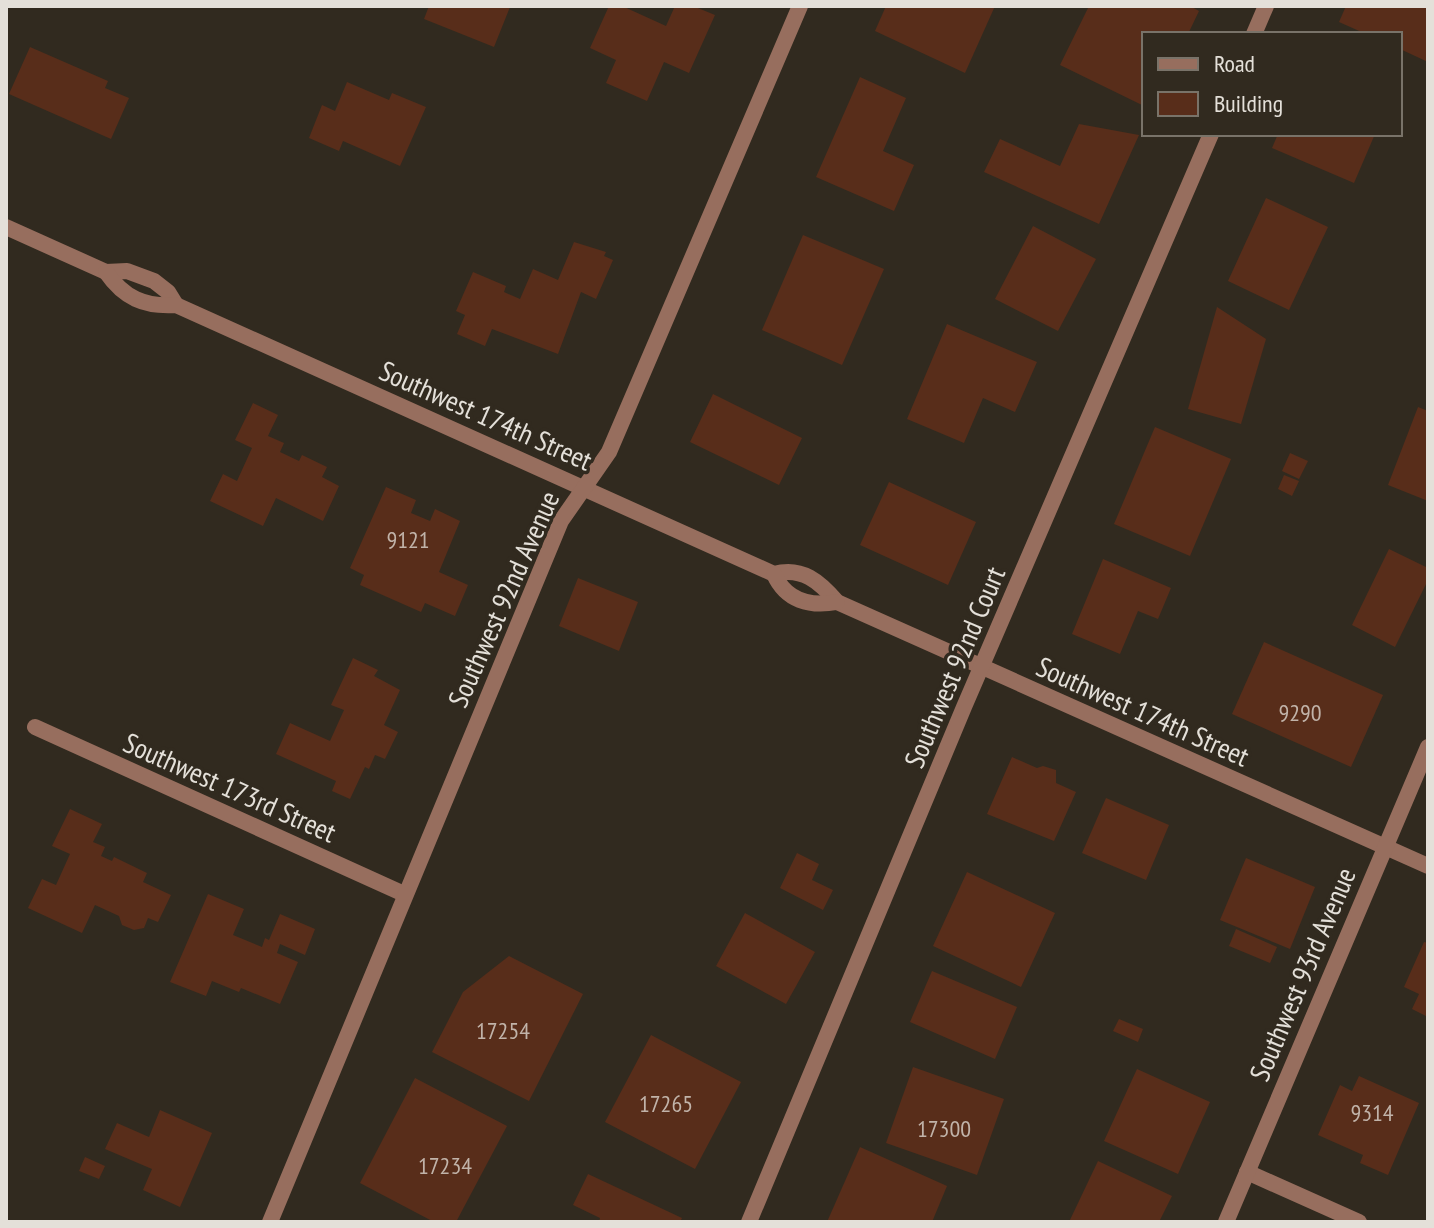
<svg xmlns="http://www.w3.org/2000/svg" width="1434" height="1228" font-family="'PT Sans Narrow',sans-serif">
  <rect width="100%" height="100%" fill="#312a1f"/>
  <g fill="#582d1a">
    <polygon points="429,6 508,6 510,7 494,47 424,19"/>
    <polygon points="609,6 622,6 666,26 675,6 693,6 715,15 689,73 664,62 647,101 606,83 616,60 590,48"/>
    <polygon points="886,6 995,6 965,73 875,31"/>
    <polygon points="1089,6 1190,6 1199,11 1188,34 1144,34 1144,106 1060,65"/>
    <polygon points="1346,6 1428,6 1428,62 1400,49 1400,34 1366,34 1339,22"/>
    <polygon points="30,47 108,81 105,88 129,98 111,139 9,94"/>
    <polygon points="860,77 906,98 883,151 914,165 894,211 816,177"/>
    <polygon points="347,82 389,100 392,93 426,107 400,166 343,141 339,151 309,138 322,105 335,111"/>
    <polygon points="1079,124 1139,135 1099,224 984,172 1000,139 1060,166"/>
    <polygon points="1278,134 1375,134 1354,183 1272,148"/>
    <polygon points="1266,198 1328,227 1289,310 1228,281"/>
    <polygon points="1033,226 1096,259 1058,331 995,299"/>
    <polygon points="803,235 884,269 842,365 762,330"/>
    <polygon points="574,242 606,252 604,256 613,260 596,299 581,292 558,354 492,329 485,346 457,334 465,315 456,311 473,272 506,286 504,292 520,299 533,269 558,280"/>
    <polygon points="1217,307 1266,339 1241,424 1188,409"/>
    <polygon points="947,324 1037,362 1015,412 983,398 964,443 907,419"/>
    <polygon points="713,394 802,438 779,485 690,442"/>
    <polygon points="253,403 278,415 268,436 284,443 280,452 299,461 302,455 327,467 322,477 339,486 323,521 276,498 263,526 210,501 223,474 237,481 252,448 235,440"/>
    <polygon points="1418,407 1428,411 1428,501 1388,485"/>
    <polygon points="1155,427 1231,459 1190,556 1114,524"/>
    <polygon points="1290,453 1308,461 1299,479 1282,471"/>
    <polygon points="1284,475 1299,481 1292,496 1278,489"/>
    <polygon points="889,482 976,522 948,585 860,545"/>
    <polygon points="386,487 416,500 411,513 430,521 435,509 460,521 439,572 468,585 455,616 425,603 421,612 360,585 364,575 350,568"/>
    <polygon points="1389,549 1428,568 1428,580 1395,647 1352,625"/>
    <polygon points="1103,559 1171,588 1158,619 1138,611 1120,654 1072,634"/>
    <polygon points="578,578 638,602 619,651 559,626"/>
    <polygon points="1264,642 1383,695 1351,767 1232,714"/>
    <polygon points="353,658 378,670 374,676 400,690 384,725 398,732 385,759 375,755 369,769 365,767 350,799 332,791 336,781 276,754 290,723 330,741 344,710 331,705"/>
    <polygon points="1012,757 1037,768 1043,766 1056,770 1056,783 1076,792 1054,841 987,814"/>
    <polygon points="1106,798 1169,825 1146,880 1082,853"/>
    <polygon points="70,809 102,824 93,842 105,847 101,856 112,861 114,857 147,873 143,882 171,895 158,922 148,918 144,928 134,930 122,925 119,916 95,905 82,933 28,908 42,879 56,885 70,854 52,846"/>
    <polygon points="797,853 819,864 812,880 833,890 823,910 780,888"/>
    <polygon points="1246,858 1315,887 1290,949 1220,920"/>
    <polygon points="967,872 1055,913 1021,987 933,946"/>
    <polygon points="208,894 244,909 233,935 262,947 265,938 269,940 280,914 315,929 305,955 280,944 277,953 298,962 280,1004 241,988 239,992 212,981 206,996 170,982"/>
    <polygon points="745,913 815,952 786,1004 716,966"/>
    <polygon points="1236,929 1277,947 1270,963 1229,946"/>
    <polygon points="1424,942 1428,943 1428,1017 1412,1009 1419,994 1404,987"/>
    <polygon points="509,956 583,994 529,1101 432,1052 463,992"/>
    <polygon points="932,971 1017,1007 995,1059 910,1022"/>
    <polygon points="1119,1019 1143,1029 1138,1042 1113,1031"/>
    <polygon points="651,1035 741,1082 695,1169 605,1122"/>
    <polygon points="913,1067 1004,1099 977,1175 886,1143"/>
    <polygon points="1137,1069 1210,1102 1178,1174 1104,1141"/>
    <polygon points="1359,1076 1419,1103 1388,1175 1360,1163 1363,1155 1318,1135 1340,1085 1352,1091"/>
    <polygon points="415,1078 507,1126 456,1222 434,1222 360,1183"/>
    <polygon points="160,1110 212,1133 180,1207 143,1190 152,1169 105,1149 117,1123 149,1137"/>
    <polygon points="860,1147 947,1186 932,1222 827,1222"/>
    <polygon points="85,1157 105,1166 99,1179 79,1171"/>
    <polygon points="1098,1161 1172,1196 1159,1222 1069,1222"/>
    <polygon points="588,1174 682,1218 680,1222 599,1222 600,1218 573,1205"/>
  </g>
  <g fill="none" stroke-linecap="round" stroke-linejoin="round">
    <g stroke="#976e5e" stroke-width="16">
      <polyline points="1254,34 1266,6"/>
      <polyline points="6,227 106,272 127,271 154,281 168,292 176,305"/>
      <path d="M106 272C124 298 144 307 176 305L774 574C802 566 820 582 837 602L1428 866"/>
      <path d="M774 574C786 601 810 607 837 602"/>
      <polyline points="35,727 404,894"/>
      <polyline points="1247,1172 1359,1222"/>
      <polyline points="749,1222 964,707 1211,134"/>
      <polyline points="1226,1222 1428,747"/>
    </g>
    <polyline stroke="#976e5e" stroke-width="16" points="270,1222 561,521 609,452 800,6"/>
  </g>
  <g text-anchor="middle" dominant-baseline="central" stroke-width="7" stroke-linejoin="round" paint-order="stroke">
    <g font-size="24" fill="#c1b3a9">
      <text x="408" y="539">9121</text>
      <text x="1300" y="712">9290</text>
      <text x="503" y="1030">17254</text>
      <text x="666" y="1103">17265</text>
      <text x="1372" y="1112">9314</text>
      <text x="944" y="1128">17300</text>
      <text x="445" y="1165">17234</text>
    </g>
    <g font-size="28" fill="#e4e0d9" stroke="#312a1f">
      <text transform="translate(486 415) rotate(24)">Southwest 174th Street</text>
      <text transform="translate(503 599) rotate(-66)">Southwest 92nd Avenue</text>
      <text transform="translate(954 667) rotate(-67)">Southwest 92nd Court</text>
      <text transform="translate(1143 711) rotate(24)">Southwest 174th Street</text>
      <text transform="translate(230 787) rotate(24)">Southwest 173rd Street</text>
      <text transform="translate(1302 974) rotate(-67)">Southwest 93rd Avenue</text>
    </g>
  </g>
  <rect width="1434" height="1228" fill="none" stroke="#e4e0d9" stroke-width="16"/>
  <rect x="1142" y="32" width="260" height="104" fill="#312a1f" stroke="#797369" stroke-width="2"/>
  <rect x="1158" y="58" width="40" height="12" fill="#976e5e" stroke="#797369" stroke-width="2"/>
  <text x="1214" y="72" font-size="24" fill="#e4e0d9">Road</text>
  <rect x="1158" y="92" width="40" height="24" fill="#582d1a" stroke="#797369" stroke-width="2"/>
  <text x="1214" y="112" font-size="24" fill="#e4e0d9">Building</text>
</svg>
